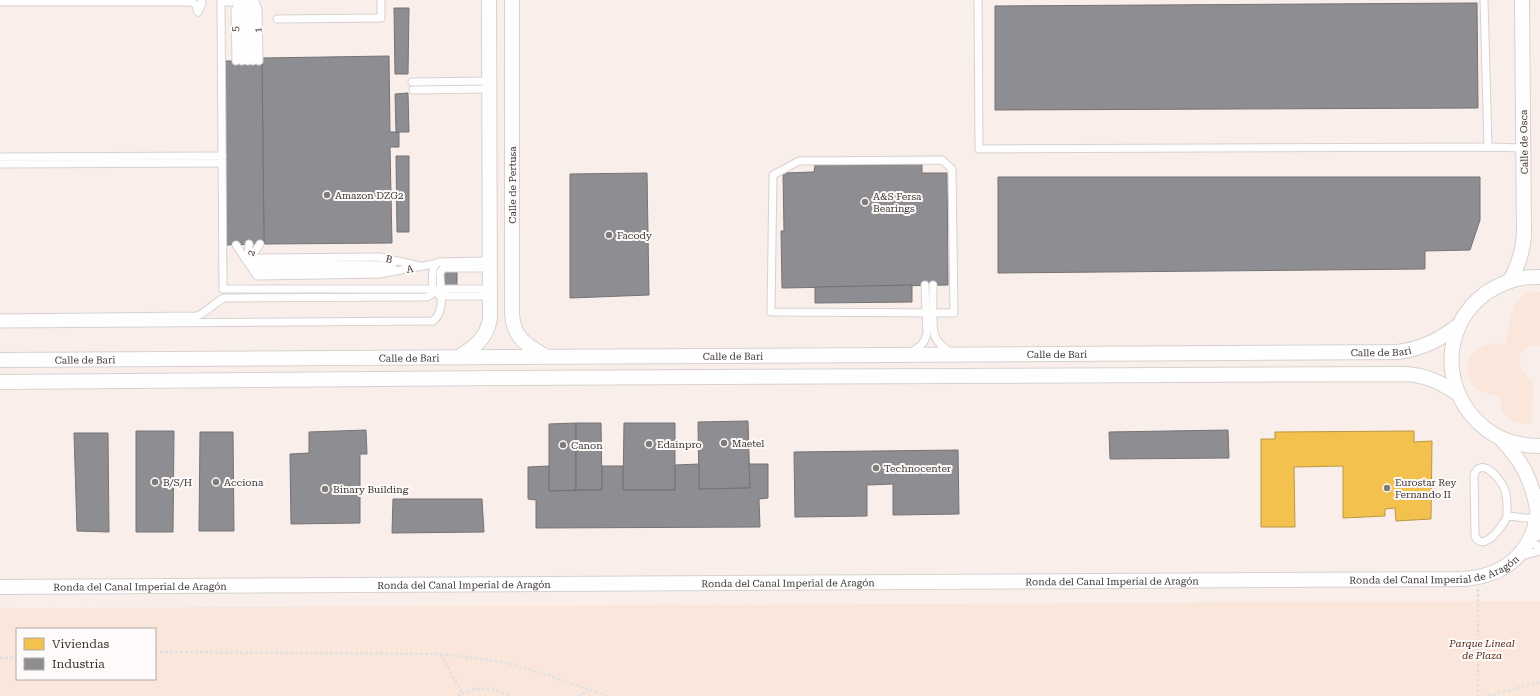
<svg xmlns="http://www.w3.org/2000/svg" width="1540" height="696" font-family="'Roboto Serif',serif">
  <rect width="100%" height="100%" fill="#fcfbfa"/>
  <polygon fill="#f9eee9" points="0,0 1540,0 1540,601 0,608"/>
  <g fill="#fbe6dc" fill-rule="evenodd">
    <path d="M1540 292V346C1519 341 1510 369 1533 380L1532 420 1531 424C1522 424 1506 421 1501 411 1500 408 1501 405 1501 401 1495 391 1482 396 1474 387 1462 373 1466 352 1484 346 1491 343 1499 344 1506 344 1509 329 1510 303 1524 294 1528 292 1536 292 1540 292Z"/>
    <path d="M1485 601H1540V696H0V608ZM17 629H155V679H17Z"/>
  </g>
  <polygon fill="#f2c14e" stroke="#bb9746" points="1414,431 1414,442 1432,441 1431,519 1396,521 1395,508 1385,509 1385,516 1343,518 1343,466 1294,467 1295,527 1261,527 1261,439 1275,439 1275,432"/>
  <g fill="#8d8d92" stroke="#757376">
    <polygon points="1477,3 1478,108 995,110 995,6"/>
    <polygon points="394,8 409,8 408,74 395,74"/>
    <polygon points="389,56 390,132 399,132 399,147 390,147 392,243 264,244 262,58"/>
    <polygon points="262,58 264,244 226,245 224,61 259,61"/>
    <polygon points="408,93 409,132 396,132 395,94"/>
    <polygon points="396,156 409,156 409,232 397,232"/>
    <polygon points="922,163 922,173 947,173 948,285 782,288 781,231 784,231 783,173 814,172 815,165"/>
    <polygon points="647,173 649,295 570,298 570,174"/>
    <polygon points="998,177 1480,177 1480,220 1470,250 1425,251 1425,269 998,273"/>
    <polygon points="443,271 457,271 457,286 444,287"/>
    <polygon points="912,285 912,302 815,303 815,287"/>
    <polygon points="748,421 750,488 699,489 698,422"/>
    <polygon points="576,423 576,490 549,491 549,424"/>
    <polygon points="576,423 601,423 602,490 576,490"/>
    <polygon points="624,423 675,423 675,490 623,490"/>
    <polygon points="366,430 367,454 360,454 360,523 291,524 290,454 309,453 309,432"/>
    <polygon points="1228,430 1229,458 1110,459 1109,432"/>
    <polygon points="136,431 174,431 173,532 136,532"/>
    <polygon points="200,432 233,432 234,531 199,531"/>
    <polygon points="74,433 108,433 109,532 77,531"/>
    <polygon points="958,450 959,514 893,515 893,484 867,485 867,516 795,517 794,452"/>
    <polygon points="699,464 699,489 750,488 749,464 768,464 768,498 759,499 760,527 536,528 536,500 528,499 528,467 549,466 549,491 602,490 602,466 623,466 623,490 675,490 675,465"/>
    <polygon points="393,499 482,499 484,532 392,533"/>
  </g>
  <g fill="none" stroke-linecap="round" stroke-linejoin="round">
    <g stroke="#d6d2d0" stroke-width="9">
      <g id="service">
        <polyline points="248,0 246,9 248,61"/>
        <polyline points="251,0 253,61"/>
        <polyline points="254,0 258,9 259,61"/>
        <polyline points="978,0 979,149 1488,147 1524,148"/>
        <polyline points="1484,0 1488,147"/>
        <polyline points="0,2 192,2 196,5 198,12"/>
        <polyline points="255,2 221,2 223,289 489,289"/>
        <polyline points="198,12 202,3 201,0"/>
        <polyline points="277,19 381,18 381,0"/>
        <polyline points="236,61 235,10 242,0"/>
        <polyline points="242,61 241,9 244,2"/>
        <polyline points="412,82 489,81"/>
        <polyline points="413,90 489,89"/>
        <polyline points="0,157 222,156"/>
        <polygon points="942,160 952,169 954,313 771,312 773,175 799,161"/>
        <polyline points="0,164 222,163"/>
        <polyline points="236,245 257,276 379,274 434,264"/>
        <polyline points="248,262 257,258 380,257 420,266"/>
        <polyline points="248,262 260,244"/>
        <polyline points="248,262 249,244"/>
        <polyline points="249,263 257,264 393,265"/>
        <polyline points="252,266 258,270 388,269"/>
        <path d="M933 285C933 298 932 322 934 333 936 342 943 347 950 352"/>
        <polyline points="437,293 440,296 490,296"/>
        <path d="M0 318 197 316C207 312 214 303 224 298L427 297 432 294C434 283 429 268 438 262L489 261"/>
        <path d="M0 324 433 321C446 311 440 288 440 273L443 268H489"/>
        <path d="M911 352C920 347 925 343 927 333L925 285"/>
        <path d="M1507 516C1504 525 1483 554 1475 536L1474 475C1481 456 1500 478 1504 488 1508 497 1507 507 1507 516L1536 519 1538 521"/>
        <polyline points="1540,536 1530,538 1534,544 1540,547"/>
        <polyline points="1521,556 1540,551"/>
      </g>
    </g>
    <g stroke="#d6d2d0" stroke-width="16">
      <g id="minor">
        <path d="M512 0V314C514 338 525 344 545 356"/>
        <path d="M1540 277C1520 276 1502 282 1486 293 1439 327 1441 395 1486 429 1501 441 1521 446 1540 446"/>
        <path d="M1510 281C1518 266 1523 252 1524 235L1522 0"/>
        <path d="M459 357C476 346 487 338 490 318L489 0"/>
        <path id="s1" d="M0 360 1398 352C1424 348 1439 340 1459 325"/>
        <path d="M0 382 502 378 1405 374C1426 375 1440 382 1458 394"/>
        <path d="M1501 439C1522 461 1531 479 1537 508"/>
        <path id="s2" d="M0 587 1465 579C1497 576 1523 561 1534 529 1537 518 1538 507 1540 496"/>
      </g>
    </g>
    <g stroke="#e2e1e0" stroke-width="2.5" stroke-dasharray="3 2" stroke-linecap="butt">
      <polyline points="1478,589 1478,696"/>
      <polyline points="155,652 441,654 504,662 547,675 607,696"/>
      <polyline points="441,654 462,693"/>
      <polyline points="0,658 17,657"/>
      <path d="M458 696C472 686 495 687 510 696"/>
      <polyline points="578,696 589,691"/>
      <polyline points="1488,696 1540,682"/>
    </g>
    <use href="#service" stroke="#fffefe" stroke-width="7"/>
    <use href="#minor" stroke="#fffefe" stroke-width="14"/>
  </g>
  <g fill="#7f7b79" stroke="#fdfaf9" stroke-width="1.5">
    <circle cx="327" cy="195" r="4"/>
    <circle cx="865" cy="202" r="4"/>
    <circle cx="609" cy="235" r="4"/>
    <circle cx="724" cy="443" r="4"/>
    <circle cx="649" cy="444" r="4"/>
    <circle cx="563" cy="445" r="4"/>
    <circle cx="876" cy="468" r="4"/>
    <circle cx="155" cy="482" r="4"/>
    <circle cx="216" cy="482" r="4"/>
    <circle cx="1387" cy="488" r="4"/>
    <circle cx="325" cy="489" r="4"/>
  </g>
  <g text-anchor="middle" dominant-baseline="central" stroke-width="4" stroke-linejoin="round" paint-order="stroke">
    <g font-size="10" fill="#3c3633" stroke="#fdfaf9">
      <text transform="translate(235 29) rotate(-91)">5</text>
      <text transform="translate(258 30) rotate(-92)">1</text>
      <text transform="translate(1524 142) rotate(-91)">Calle de Osca</text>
      <text transform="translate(512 185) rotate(-90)">Calle de Pertusa</text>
      <text transform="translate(251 253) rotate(-72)">2</text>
      <text transform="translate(389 259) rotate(13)">B</text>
      <text transform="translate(410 269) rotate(-9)">A</text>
      <text stroke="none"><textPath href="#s1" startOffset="1381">Calle de Bari</textPath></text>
      <text stroke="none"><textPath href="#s1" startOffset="1057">Calle de Bari</textPath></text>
      <text stroke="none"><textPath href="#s1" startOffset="733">Calle de Bari</textPath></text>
      <text stroke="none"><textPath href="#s1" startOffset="409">Calle de Bari</textPath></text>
      <text stroke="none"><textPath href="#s1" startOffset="85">Calle de Bari</textPath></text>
      <text stroke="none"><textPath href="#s2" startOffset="1436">Ronda del Canal Imperial de Aragón</textPath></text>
      <text stroke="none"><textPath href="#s2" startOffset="1112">Ronda del Canal Imperial de Aragón</textPath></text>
      <text stroke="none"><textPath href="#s2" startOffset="788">Ronda del Canal Imperial de Aragón</textPath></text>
      <text stroke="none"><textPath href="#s2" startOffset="464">Ronda del Canal Imperial de Aragón</textPath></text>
      <text stroke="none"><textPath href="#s2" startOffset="140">Ronda del Canal Imperial de Aragón</textPath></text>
    </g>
    <g font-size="10" fill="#3c3633" stroke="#fdfaf9" text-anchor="start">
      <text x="335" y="195">Amazon DZG2</text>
      <text x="873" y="196">A&amp;S Fersa<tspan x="873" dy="12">Bearings</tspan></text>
      <text x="617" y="235">Facody</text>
      <text x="732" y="443">Maetel</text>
      <text x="657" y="444">Edainpro</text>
      <text x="571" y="445">Canon</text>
      <text x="884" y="468">Technocenter</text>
      <text x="163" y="482">B/S/H</text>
      <text x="224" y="482">Acciona</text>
      <text x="1395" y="482">Eurostar Rey<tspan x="1395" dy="12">Fernando II</tspan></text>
      <text x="333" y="489">Binary Building</text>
    </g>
    <g font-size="10" font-style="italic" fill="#542812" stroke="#fdfaf9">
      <text x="1482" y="643">Parque Lineal<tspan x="1482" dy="12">de Plaza</tspan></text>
    </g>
  </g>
  <rect x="16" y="628" width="140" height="52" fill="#fdfaf9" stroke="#b0acaa"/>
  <rect x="24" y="638" width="20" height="12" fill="#f2c14e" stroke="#b0acaa"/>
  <text x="52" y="648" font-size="12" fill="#3c3633">Viviendas</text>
  <rect x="24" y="658" width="20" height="12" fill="#8d8d92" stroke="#b0acaa"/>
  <text x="52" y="668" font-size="12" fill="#3c3633">Industria</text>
</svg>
